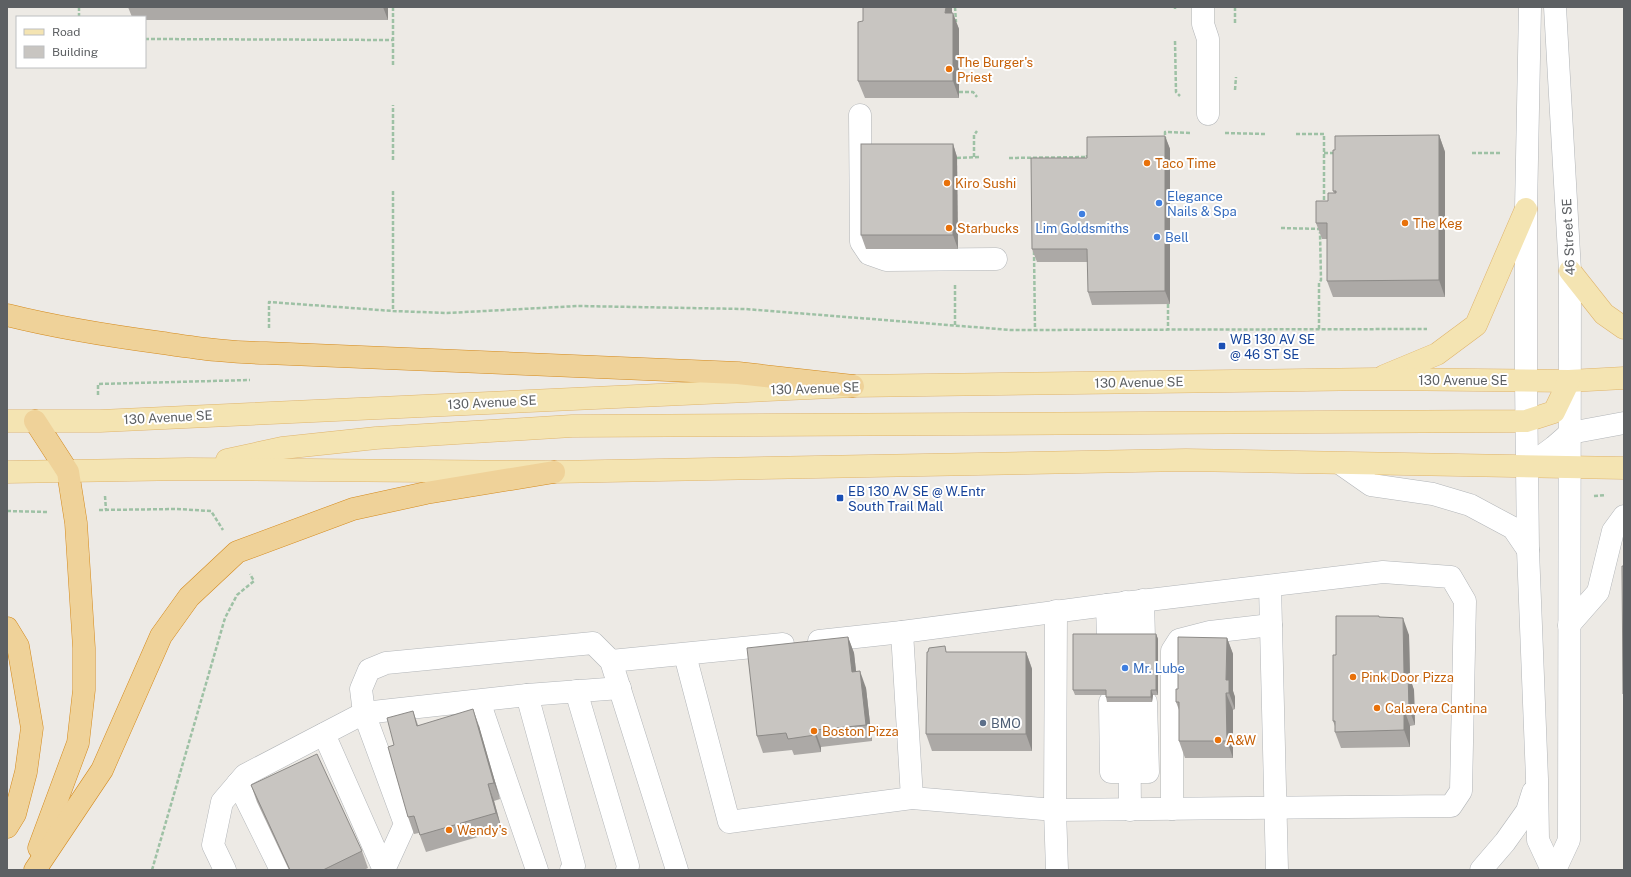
<svg xmlns="http://www.w3.org/2000/svg" width="1631" height="877" viewBox="0 0 1631 877" font-family="'Public Sans',sans-serif">
	<style>
		.lines { fill: none; stroke-linecap: round; stroke-linejoin: round }
		.minor-casing { stroke: #b2b5b8; stroke-width: 23 }
		.major-casing { stroke: #dfb46c; stroke-width: 23 }
		.highway-casing { stroke: #d48a1d; stroke-width: 23 }
		.path { stroke: #9ec1a5; stroke-width: 2.5; stroke-dasharray: 4 2; stroke-linecap: butt }
		.minor { stroke: #fff; stroke-width: 22 }
		.major { stroke: #f4e4b2; stroke-width: 22 }
		.highway { stroke: #efd299; stroke-width: 22 }
		.wall { fill: #aca9a6 }
		.shaded-wall { fill: #8c8a87 }
		.building { fill: #c8c5c1; stroke: #8c8a87 }
		.food-dot { fill: #e8710a; stroke: #fff; stroke-width: 1.5 }
		.shop-dot { fill: #3f7fe0; stroke: #fff; stroke-width: 1.5 }
		.transit-dot { fill: #1a4fb4; stroke: #fff; stroke-width: 1.5 }
		.service-dot { fill: #5c6f8a; stroke: #fff; stroke-width: 1.5 }
		.labels { text-anchor: middle; stroke-width: 4; stroke-linejoin: round; paint-order: stroke }
		.food-label { font-size: 13px; fill: #c56008; stroke: #fff; text-anchor: start }
		.shop-label { font-size: 13px; fill: #366cbe; stroke: #fff; text-anchor: start }
		.street-label { font-size: 13px; fill: #5d6063; stroke: #fff }
		.transit-label { font-size: 13px; fill: #164399; stroke: #fff; text-anchor: start }
		.service-label { font-size: 13px; fill: #4e5e75; stroke: #fff; text-anchor: start }
	</style>
	<rect width="100%" height="100%" fill="#edeae5"/>
	<g class="lines">
		<defs>
			<g id="minor">
				<polyline points="1203,7 1203,24 1208,39 1208,114"/>
				<polyline points="1530,7 1526,209 1526,380 1528,550 1537,779 1538,840 1552,870"/>
				<polyline points="860,115 861,242 869,254 886,260 996,259"/>
				<polyline points="1341,464 1371,485 1433,494 1470,505 1513,528 1528,550"/>
				<polyline points="1528,466 1554,447 1570,433 1624,423"/>
				<polyline points="1270,586 1277,870"/>
				<polyline points="1143,600 1144,639"/>
				<polyline points="1126,602 1127,639"/>
				<polyline points="1107,605 1108,639"/>
				<polyline points="1056,611 1055,810 1057,870"/>
				<polyline points="1569,625 1598,592 1613,531 1624,516"/>
				<polyline points="902,632 912,798"/>
				<polyline points="685,655 729,822 912,798 1055,810 1451,806 1461,791 1465,601 1451,577 1383,572 1107,605 902,632 819,641"/>
				<polyline points="611,661 783,644"/>
				<polyline points="576,691 628,866 627,870"/>
				<polyline points="479,701 537,870"/>
				<polyline points="1110,702 1111,772 1148,772 1146,702"/>
				<polyline points="1129,702 1130,810"/>
				<polyline points="324,734 384,870"/>
				<polyline points="238,783 281,870"/>
				<polyline points="1172,809 1172,651 1179,640 1210,632 1271,625"/>
				<polyline points="225,870 213,845 222,802 245,775 364,713 527,695"/>
				<polyline points="384,870 405,824 364,713 361,689 369,670 386,663 593,643 611,661 677,870"/>
				<polyline points="571,870 574,866 527,695 620,688"/>
				<polyline points="1481,870 1505,842 1527,811 1533,792"/>
				<polyline points="1555,870 1569,840 1570,271 1555,7"/>
			</g>
			<g id="major">
				<polyline points="1570,271 1604,314 1624,328"/>
				<polyline points="1384,376 1437,354 1476,325 1526,209"/>
				<polyline points="7,421 100,421 853,386 1375,379 1569,381 1624,378"/>
				<polyline points="227,460 282,448 376,438 572,426 1526,421 1554,412 1569,381"/>
				<polyline points="7,472 188,469 554,472 1186,460 1624,468"/>
			</g>
			<g id="highway">
				<path d="M7 315C59 328 110 336 163 343 198 348 231 353 266 353L738 373 853 386"/>
				<polyline points="35,421 68,472 76,523 84,648 84,690 78,743 39,848"/>
				<polyline points="7,628 18,646 32,728 26,772 15,814 7,827"/>
				<polyline points="35,870 102,770 161,636 189,597 237,552 353,509 426,493 554,472"/>
			</g>
		</defs>
		<use href="#minor" class="minor-casing"/>
		<use href="#major" class="major-casing"/>
		<use href="#highway" class="highway-casing"/>
		<g class="path">
			<polyline points="79,7 79,17"/>
			<polyline points="393,7 393,67"/>
			<polyline points="955,7 956,22"/>
			<polyline points="1175,7 1175,9"/>
			<polyline points="1235,7 1235,24"/>
			<polyline points="145,39 393,40"/>
			<polyline points="1175,41 1176,92 1180,96"/>
			<polyline points="1235,90 1236,77"/>
			<polyline points="959,92 973,92 977,97"/>
			<polyline points="1225,133 1265,134"/>
			<polyline points="1296,134 1324,134 1324,204"/>
			<polyline points="1165,141 1165,132 1190,133"/>
			<polyline points="1324,153 1335,153"/>
			<polyline points="1472,153 1501,153"/>
			<polyline points="974,157 974,135 977,131"/>
			<polyline points="957,158 980,157"/>
			<polyline points="1009,158 1087,157 1087,155"/>
			<polyline points="393,160 393,105"/>
			<polyline points="393,191 393,311"/>
			<polyline points="1281,228 1321,229"/>
			<polyline points="1034,251 1035,330"/>
			<polyline points="955,285 955,325"/>
			<polyline points="1168,304 1168,330"/>
			<polyline points="269,328 269,302 393,311 447,313 578,306 745,309 1011,330 1427,329"/>
			<polyline points="1319,329 1319,283 1321,280 1320,232"/>
			<polyline points="98,395 98,384 250,380"/>
			<polyline points="105,496 106,510"/>
			<polyline points="1594,496 1606,495"/>
			<polyline points="99,510 177,509 211,511 223,530"/>
			<polyline points="7,511 48,512"/>
			<polyline points="152,870 225,618 237,595 254,581 250,574"/>
		</g>
		<use href="#minor" class="minor"/>
		<use href="#major" class="major"/>
		<use href="#highway" class="highway"/>
	</g>
	<g class="wall">
		<polygon points="128,7 388,7 388,20 145,20 145,17 132,17"/>
		<polygon points="952,7 952,13 959,29 959,98 865,98 858,81"/>
		<polygon points="1439,135 1445,152 1445,297 1333,297 1327,281 1327,239 1322,239 1316,223 1328,201 1334,193 1333,191 1335,150"/>
		<polygon points="1165,136 1170,149 1170,304 1092,305 1088,292 1088,262 1037,262 1032,249 1087,158"/>
		<polygon points="953,144 957,157 958,249 866,249 861,235"/>
		<polygon points="1380,617 1409,635 1410,678 1414,690 1415,725 1410,726 1410,747 1341,748 1335,732 1335,726 1333,721"/>
		<polygon points="1156,634 1158,639 1158,695 1153,695 1152,702 1107,702 1106,697 1106,695 1075,695 1073,690"/>
		<polygon points="848,637 854,653 856,671 866,688 872,741 821,747 821,752 794,755 792,750 763,753 757,736"/>
		<polygon points="1227,638 1233,654 1233,691 1235,697 1235,709 1233,710 1233,758 1185,758 1179,741 1179,710 1176,702 1178,689"/>
		<polygon points="947,652 1026,652 1032,669 1032,751 932,751 926,734"/>
		<polygon points="413,711 418,725 479,726 500,799 494,801 502,830 426,852 419,833 414,834 408,817 394,745"/>
		<polygon points="251,785 362,851 368,868 364,870 289,870 257,802"/>
	</g>
	<g class="shaded-wall">
		<polygon points="383,7 388,7 388,20"/>
		<polygon points="946,7 952,7 952,29 945,13"/>
		<polygon points="953,13 959,29 959,98 953,81"/>
		<polygon points="1439,135 1445,152 1445,297 1439,280"/>
		<polygon points="1165,136 1170,149 1170,304 1165,291"/>
		<polygon points="953,144 957,157 958,249 953,235"/>
		<polygon points="1403,618 1409,635 1410,678 1414,690 1415,725 1409,709 1404,673"/>
		<polygon points="1156,634 1158,639 1158,695 1156,690"/>
		<polygon points="848,637 854,653 858,689 852,672"/>
		<polygon points="1227,638 1233,654 1233,691 1235,697 1235,709 1229,693 1226,680"/>
		<polygon points="1026,652 1032,669 1032,751 1026,734"/>
		<polygon points="860,671 866,688 872,741 866,725"/>
		<polygon points="1151,690 1153,695 1152,702 1151,697"/>
		<polygon points="1226,693 1233,710 1233,758 1227,741"/>
		<polygon points="473,709 479,726 500,799 494,783"/>
		<polygon points="1404,709 1410,726 1410,747 1404,730"/>
		<polygon points="815,730 821,747 821,752 815,735"/>
		<polygon points="488,784 494,801 502,830 496,813"/>
	</g>
	<g class="building">
		<polygon points="863,7 946,7 945,13 953,13 953,81 858,81 858,22 863,21"/>
		<polygon points="1439,135 1439,280 1327,281 1327,223 1316,223 1316,201 1328,201 1328,193 1336,193 1336,191 1333,191 1333,150 1335,150 1335,136"/>
		<polygon points="1165,136 1165,291 1088,292 1087,249 1032,249 1031,158 1087,158 1087,137"/>
		<rect x="861" y="144" width="92" height="91"/>
		<polygon points="1622,566 1624,566 1624,694 1623,694"/>
		<polygon points="1336,616 1379,616 1379,617 1403,618 1404,673 1408,673 1409,709 1404,709 1404,730 1335,732 1335,721 1333,721 1333,655 1336,655"/>
		<polygon points="1073,634 1156,634 1156,690 1151,690 1151,697 1106,697 1106,690 1073,690"/>
		<polygon points="848,637 852,672 860,671 866,725 815,730 815,735 788,739 786,733 757,736 747,648"/>
		<polygon points="1178,637 1227,638 1226,680 1229,680 1229,693 1226,693 1227,741 1179,741 1179,702 1176,702 1176,689 1178,689"/>
		<polygon points="945,646 946,652 1026,652 1026,734 926,734 927,652 928,652 929,648"/>
		<polygon points="473,709 494,783 488,784 496,813 420,835 414,816 408,817 388,747 394,745 387,718 413,711 417,726"/>
		<polygon points="317,754 362,851 323,870 290,870 251,785"/>
	</g>
	<g class="food-dot">
		<circle cx="949" cy="69" r="4"/>
		<circle cx="1147" cy="163" r="4"/>
		<circle cx="947" cy="183" r="4"/>
		<circle cx="1405" cy="223" r="4"/>
		<circle cx="949" cy="228" r="4"/>
		<circle cx="1353" cy="677" r="4"/>
		<circle cx="1377" cy="708" r="4"/>
		<circle cx="814" cy="731" r="4"/>
		<circle cx="1218" cy="740" r="4"/>
		<circle cx="449" cy="830" r="4"/>
	</g>
	<g class="shop-dot">
		<circle cx="1159" cy="203" r="4"/>
		<circle cx="1082" cy="214" r="4"/>
		<circle cx="1157" cy="237" r="4"/>
		<circle cx="1125" cy="668" r="4"/>
	</g>
	<g class="transit-dot">
		<rect x="1218" y="342" width="8" height="8" rx="2"/>
		<rect x="836" y="494" width="8" height="8" rx="2"/>
	</g>
	<circle class="service-dot" cx="983" cy="723" r="4"/>
	<g class="labels">
		<g class="food-label">
			<text x="957" y="67">The Burger's<tspan x="957" dy="15">Priest</tspan></text>
			<text x="1155" y="168">Taco Time</text>
			<text x="955" y="188">Kiro Sushi</text>
			<text x="1413" y="228">The Keg</text>
			<text x="957" y="233">Starbucks</text>
			<text x="1361" y="682">Pink Door Pizza</text>
			<text x="1385" y="713">Calavera Cantina</text>
			<text x="822" y="736">Boston Pizza</text>
			<text x="1226" y="745">A&amp;W</text>
			<text x="457" y="835">Wendy's</text>
		</g>
		<g class="shop-label">
			<text x="1167" y="201">Elegance<tspan x="1167" dy="15">Nails &amp; Spa</tspan></text>
			<text x="1082" y="233" text-anchor="middle">Lim Goldsmiths</text>
			<text x="1165" y="242">Bell</text>
			<text x="1133" y="673">Mr. Lube</text>
		</g>
		<g class="street-label">
			<text transform="translate(1568 237) rotate(-93)" y="5">46 Street SE</text>
			<text x="1463" y="385">130 Avenue SE</text>
			<text transform="translate(1139 382) rotate(-1)" y="5">130 Avenue SE</text>
			<text transform="translate(815 388) rotate(-2)" y="5">130 Avenue SE</text>
			<text transform="translate(492 402) rotate(-3)" y="5">130 Avenue SE</text>
			<text transform="translate(168 417) rotate(-3)" y="5">130 Avenue SE</text>
		</g>
		<g class="transit-label">
			<text x="1230" y="344">WB 130 AV SE<tspan x="1230" dy="15">@ 46 ST SE</tspan></text>
			<text x="848" y="496">EB 130 AV SE @ W.Entr<tspan x="848" dy="15">South Trail Mall</tspan></text>
		</g>
		<g class="service-label">
			<text x="991" y="728">BMO</text>
		</g>
	</g>
	<rect width="1631" height="877" fill="none" stroke="#5d6063" stroke-width="16"/>
	<rect x="16" y="16" width="130" height="52" fill="#ffffff" stroke="#bebfc1"/>
	<rect x="24" y="29" width="20" height="6" fill="#f4e4b2" stroke="#bebfc1"/>
	<text x="52" y="36" font-size="12" fill="#5d6063">Road</text>
	<rect x="24" y="46" width="20" height="12" fill="#c8c5c1" stroke="#bebfc1"/>
	<text x="52" y="56" font-size="12" fill="#5d6063">Building</text>
</svg>
